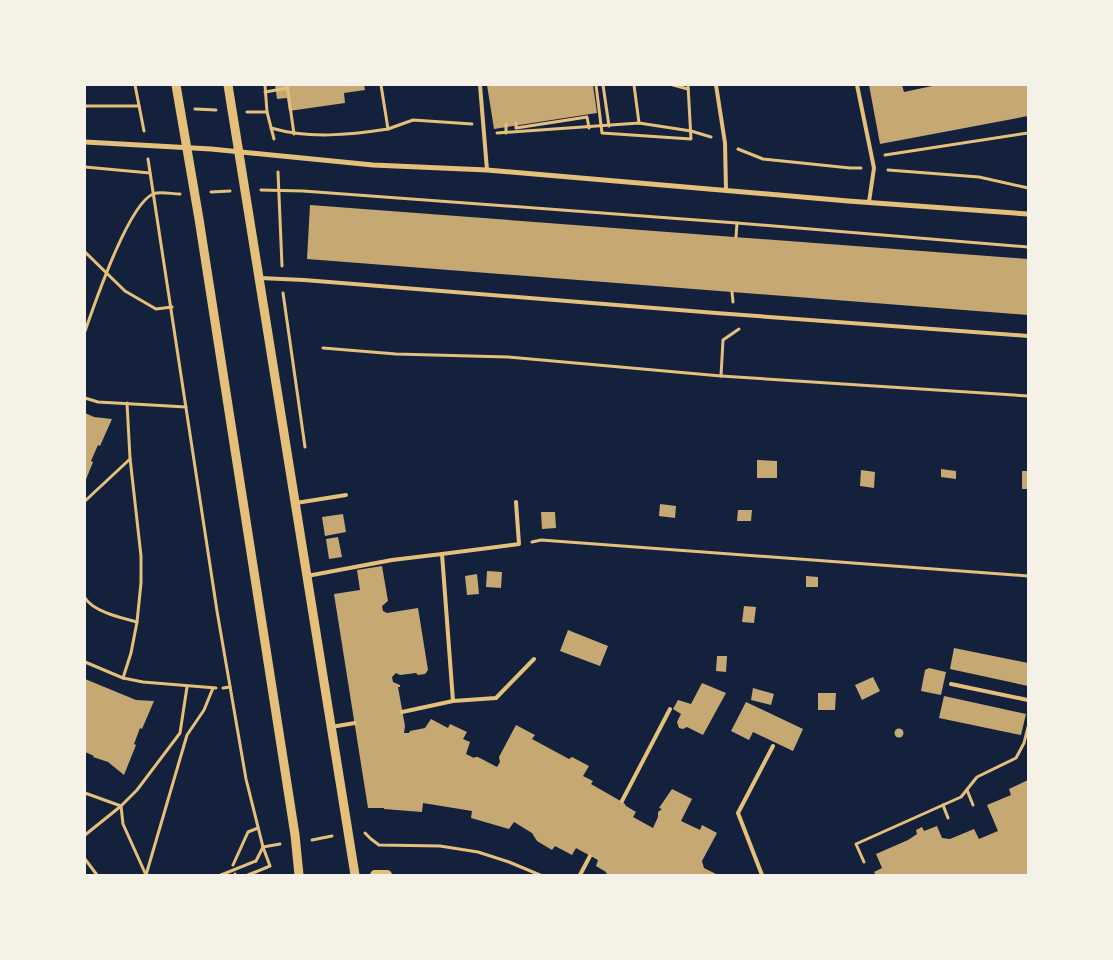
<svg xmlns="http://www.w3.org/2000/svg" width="1113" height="960" viewBox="0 0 1113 960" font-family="'Open Sans',sans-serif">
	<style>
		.building { fill: #c6a872 }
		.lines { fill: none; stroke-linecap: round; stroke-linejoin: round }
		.path { stroke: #e5c07b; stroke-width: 3 }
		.service { stroke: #e5c07b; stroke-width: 4 }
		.minor { stroke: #e5c07b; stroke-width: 5 }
		.tertiary { stroke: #e5c07b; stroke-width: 9 }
		.secondary { stroke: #e5c07b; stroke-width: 10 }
	</style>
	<rect width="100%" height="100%" fill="#14213d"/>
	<g class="building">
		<polygon points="275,85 364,85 365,90 344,93 345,103 289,111 287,98 277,99"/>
		<polygon points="487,85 593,85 597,113 494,129"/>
		<polygon points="869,85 902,85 904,92 937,85 1028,85 1028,116 880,144"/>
		<polygon points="310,205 1028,259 1028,315 307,259"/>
		<polygon points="85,413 94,417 112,419 100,446 98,445 91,461 93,462 85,482"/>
		<polygon points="757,460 777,461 777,478 757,478"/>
		<polygon points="941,469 956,471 956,479 941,477"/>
		<polygon points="861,470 875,472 874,488 860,486"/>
		<rect x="1022" y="471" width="6" height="18"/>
		<polygon points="660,504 676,506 675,518 659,516"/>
		<polygon points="738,510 752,510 751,521 737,521"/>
		<polygon points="541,512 555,512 556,528 542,529"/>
		<polygon points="343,514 346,532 325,536 322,517"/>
		<polygon points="338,537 342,557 329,559 326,539"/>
		<polygon points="382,566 388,601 382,606 383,611 387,613 418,608 428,670 425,674 418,675 416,673 400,675 396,673 392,677 393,682 400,685 400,687 398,687 405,726 404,733 409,733 410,731 425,728 431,719 448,728 450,724 467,732 463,739 470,742 466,754 474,758 475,757 478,757 497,767 500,762 499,757 516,725 535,735 532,739 569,759 572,757 589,766 583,776 593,781 591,784 624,803 626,806 636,812 633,817 653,828 658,817 658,812 662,809 659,808 672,789 692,799 681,821 700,830 702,825 717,833 702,861 704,868 718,875 607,875 606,872 596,866 598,860 576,848 572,855 555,846 552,850 537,841 532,833 514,822 509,829 471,818 472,811 423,803 422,812 384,809 384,808 368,808 334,594 360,590 357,570"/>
		<polygon points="487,571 502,572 501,588 486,587"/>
		<polygon points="477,574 479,594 467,595 465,576"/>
		<polygon points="806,576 818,577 818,587 806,587"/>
		<polygon points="744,606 756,607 754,623 742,622"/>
		<polygon points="568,630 608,646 600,666 560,651"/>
		<polygon points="954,648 1028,663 1028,686 950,669"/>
		<polygon points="717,656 727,656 726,672 716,671"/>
		<polygon points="929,668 946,672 941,695 921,691 925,670"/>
		<polygon points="873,677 880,691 862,700 855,685"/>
		<polygon points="85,679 136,700 154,701 142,729 140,728 134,744 136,745 124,775 108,762 93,757 94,756 85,752"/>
		<polygon points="702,683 726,693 703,735 687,727 683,729 679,728 677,722 681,714 673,709 678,700 691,704"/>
		<polygon points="753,688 774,694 771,705 751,700"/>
		<polygon points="818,693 836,693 835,710 818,710"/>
		<polygon points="944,696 1026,714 1021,735 939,718"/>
		<polygon points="746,702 803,729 793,751 753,732 749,740 731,731"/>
		<circle cx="899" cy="733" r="4.5"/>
		<polygon points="1028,780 1028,875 876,875 874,872 882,868 876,854 908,840 917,834 916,830 922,827 924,831 937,826 942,838 950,839 974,829 979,839 998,831 987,805 1011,795 1009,789"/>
	</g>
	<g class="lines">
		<g class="path">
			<polyline points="135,85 144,131"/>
			<polyline points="265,85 267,112 274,139"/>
			<polyline points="287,85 294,134"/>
			<polyline points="381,85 388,129 413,120 472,124"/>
			<polyline points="596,85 602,133 691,139 688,85"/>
			<polyline points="603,85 609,126"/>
			<polyline points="634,85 639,123"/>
			<polyline points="673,85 688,89"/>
			<polyline points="265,92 288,88"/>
			<polyline points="85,106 139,106"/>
			<polyline points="195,109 216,110"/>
			<polyline points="247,112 267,112"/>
			<polyline points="516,123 516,128 587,117 589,128"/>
			<polyline points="506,124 506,133"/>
			<path d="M271 128C309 139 349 135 388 129"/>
			<polyline points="497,133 639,123 691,131 711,137"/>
			<polyline points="738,149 763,159 850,168 861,168"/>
			<polyline points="885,155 1028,133"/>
			<polyline points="148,159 217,611 246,779 263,847 270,866 248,875"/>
			<polyline points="85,167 150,173"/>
			<polyline points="888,170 979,177 1028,188"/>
			<polyline points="278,172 282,266"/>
			<polyline points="261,190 303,191 737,223 1028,247"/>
			<polyline points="211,192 230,191"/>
			<polyline points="736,237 737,223"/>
			<polyline points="85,252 125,291 156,309 172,307"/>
			<polyline points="732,292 733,302"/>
			<polyline points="283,293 305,447"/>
			<path d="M85 331C95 303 128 205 153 194 160 191 172 194 180 194"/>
			<polyline points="323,348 396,354 508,357 721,376 723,340 739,329"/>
			<polyline points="721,376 1028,396"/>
			<polyline points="85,398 98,402 186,407"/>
			<polyline points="85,501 130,459"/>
			<polyline points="532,542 541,540 1028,576"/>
			<path d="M85 598C94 612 122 618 137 622"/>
			<polyline points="85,662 123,678 143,682 216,688"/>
			<polyline points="123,678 131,653 137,622 141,583 141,556 130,458 127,403"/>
			<polyline points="223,688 230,687"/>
			<polyline points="967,790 973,805"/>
			<polyline points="85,793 121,806 123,824 146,875"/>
			<polyline points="943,805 948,818"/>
			<polyline points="365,833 371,839 379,845 440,846 478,852 509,862 540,875"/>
			<polyline points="85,835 121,806 137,790 180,733 187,687"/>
			<polyline points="312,840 332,836"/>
			<polyline points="263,847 280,844"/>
			<polyline points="85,859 97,875"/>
			<polyline points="864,862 856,844 961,797 977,777 1016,758 1024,743 1028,727"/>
			<polyline points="233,865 248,832 258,828"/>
			<polyline points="235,874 235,875"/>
			<polyline points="146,875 187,735 204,710 213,688"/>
			<polyline points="221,875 256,861 263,847"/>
		</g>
		<g class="service">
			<polyline points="480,85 487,170"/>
			<polyline points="716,85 725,143 726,190"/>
			<polyline points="857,85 874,168 869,202"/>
			<polyline points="260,278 304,280 716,313 1028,336"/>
			<polyline points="296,503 346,495"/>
			<polyline points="307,576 392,560 442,554"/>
			<polyline points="951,684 1028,700"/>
			<polyline points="453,701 496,698 534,659"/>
			<polyline points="402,712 453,701 442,554 519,544 516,502"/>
			<polyline points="331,727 355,723"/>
			<polyline points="622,801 670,709"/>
			<polyline points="580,875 590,856"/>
			<polyline points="762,875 738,813 773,746"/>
		</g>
		<polyline class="minor" points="85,142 211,149 373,165 487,170 848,201 1028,214"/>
		<g class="tertiary">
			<polyline points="176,85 199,219 295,835 299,875"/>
			<polyline points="228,85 355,875"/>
		</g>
		<polyline class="secondary" points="375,875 387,875"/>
	</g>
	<rect width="1113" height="960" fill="none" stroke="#f6f1e7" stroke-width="172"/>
</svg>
